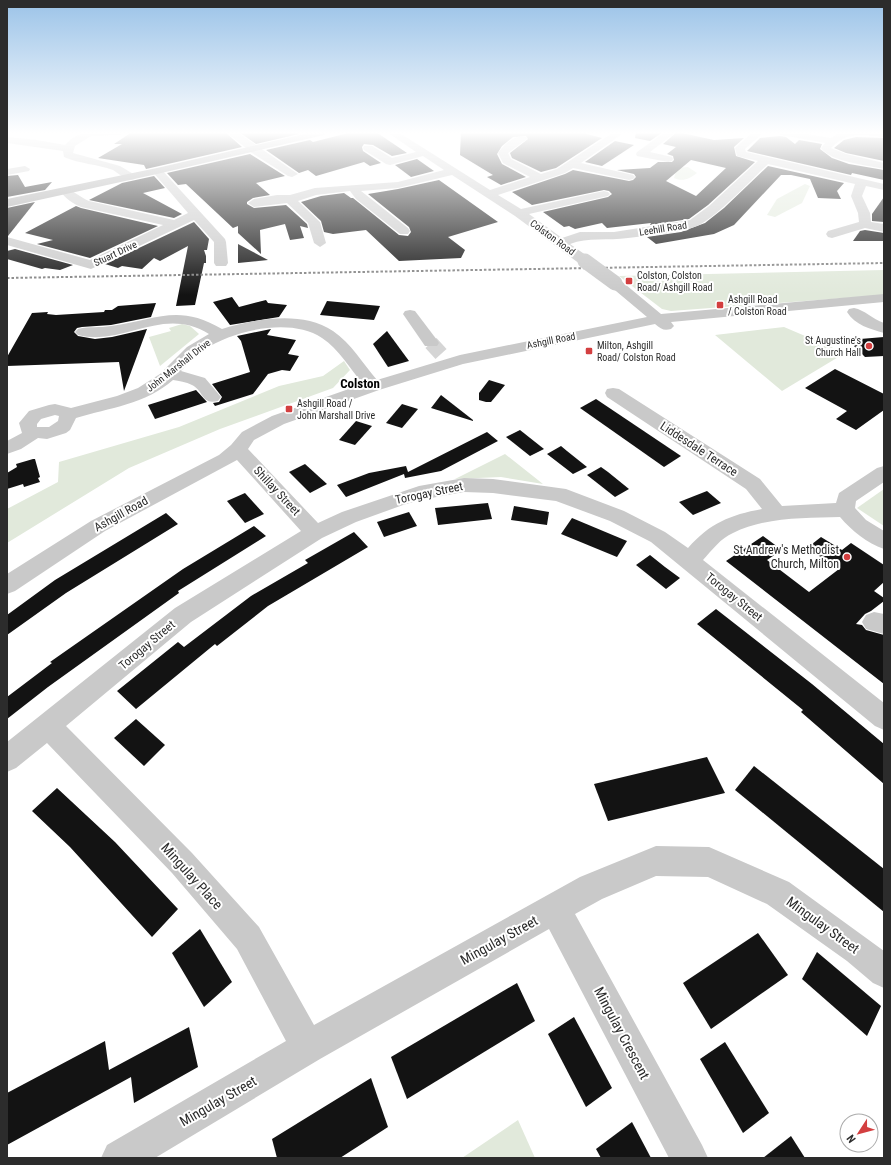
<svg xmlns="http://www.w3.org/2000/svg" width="891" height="1165" viewBox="0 0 891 1165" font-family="'Roboto Condensed',sans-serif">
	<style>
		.green { fill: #e1e9db }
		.building { fill: #131313; fill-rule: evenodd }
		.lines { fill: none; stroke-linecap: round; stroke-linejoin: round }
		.minor-tunnel { stroke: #d5d5d5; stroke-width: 15; stroke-dasharray: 15 8; stroke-linecap: butt }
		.minor { fill: #c9c9c9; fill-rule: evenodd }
		.major { fill: #a4a4a4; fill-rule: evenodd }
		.rail { stroke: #818181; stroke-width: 2; stroke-dasharray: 2.5 2; stroke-linecap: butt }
		.minor-bridge { stroke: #c9c9c9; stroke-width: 15 }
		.poi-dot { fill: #d33f40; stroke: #fff; stroke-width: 1.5 }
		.labels { text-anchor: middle; stroke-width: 4; stroke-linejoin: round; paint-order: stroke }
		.far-street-label { font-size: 10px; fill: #2c2c2c; stroke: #fff }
		.far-poi-label { font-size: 10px; fill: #2c2c2c; stroke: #fff; text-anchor: start }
		.street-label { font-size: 12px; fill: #2c2c2c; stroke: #fff }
		.poi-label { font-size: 12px; fill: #2c2c2c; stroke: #fff; text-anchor: end }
		.far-district-label { font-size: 13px; font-weight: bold; fill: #000; stroke: #fff }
		.near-street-label { font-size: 14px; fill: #2c2c2c; stroke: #fff }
	</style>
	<rect width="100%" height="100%" fill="#fff"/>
	<g class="green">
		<path d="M688 167 697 173C689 179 683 182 674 178L677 168Z"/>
		<polygon points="805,184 810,186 802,203 775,217 767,215 777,199"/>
		<polygon points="884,270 884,295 671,311 662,309 619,276"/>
		<polygon points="182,324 190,326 199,334 160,366 149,337 171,331 169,328"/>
		<polygon points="784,327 845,353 782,391 715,335"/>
		<polygon points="344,361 350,370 333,388 220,429 129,468 7,543 7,509 58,482 59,462 179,427 279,386 323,376"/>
		<polygon points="505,454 543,484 501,477 455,479"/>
		<polygon points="884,489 884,526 857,508"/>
		<polygon points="518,1120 535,1158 462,1158"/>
	</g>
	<g class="building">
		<polygon points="132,132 225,132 242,147 146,169 144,165 98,158 122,144 114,144"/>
		<polygon points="239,132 296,132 299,134 256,144"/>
		<polygon points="352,132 376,132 407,153 392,156 373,145 364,144 362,147 363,151 381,163 370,166 364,162 316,176 308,170 299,173 266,150 310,140 313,142"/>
		<polygon points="461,132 579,132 602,138 556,168 541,172 512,158 510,153 528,139 526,136 513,137 502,146 497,154 502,164 526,177 501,185 487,177 493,175 460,155"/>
		<polygon points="636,132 663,132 650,141 635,138"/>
		<path d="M677 132 714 140 744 138 734 147 736 156 755 162 708 205 689 219 650 225 651 223 607 228 602 223 575 229 569 226 564 227 543 212 608 197 612 194 609 191 604 190 532 205 512 192 565 174 573 170 629 181 633 180 636 177 634 174 617 170 650 168 658 162H672L674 160 673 156 667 154 676 147 663 144ZM691 160 726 168 696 196 666 181Z"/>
		<polygon points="780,136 786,137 795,144 799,140 822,144 820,149 832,158 849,164 884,170 884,180 852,173 851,175 747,151 760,138"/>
		<polygon points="856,137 884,138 884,161 846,153 834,148 844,140"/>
		<polygon points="615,141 634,145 602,166 585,162"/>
		<polygon points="250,154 285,176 256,183 270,195 253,198 247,202 247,204 254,208 286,205 307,224 308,228 300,226 304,238 290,240 285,224 260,230 261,254 238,233 238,226 233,228 186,184 178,185 167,173"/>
		<polygon points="417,159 434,171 411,177 395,165"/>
		<polygon points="768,166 844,183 837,191 841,199 818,198 810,179 791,175 781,175 734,225 714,234 656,244 647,237 681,232 705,223 724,208"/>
		<polygon points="18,175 25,187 52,182 45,190 7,197 7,176"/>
		<polygon points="154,176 165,188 143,193 182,214 174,218 89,200 122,183"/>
		<polygon points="439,180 498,222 448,237 465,250 461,258 399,261 366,230 333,234 324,232 321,221 301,202 321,196 344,193 351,198 353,198 399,235 408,236 411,232 409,227 368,194 398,189"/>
		<polygon points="884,197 884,222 872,221 872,214"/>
		<polygon points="35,202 8,236 7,236 7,208"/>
		<polygon points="76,206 81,208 158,226 90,258 37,244 53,240 25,233"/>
		<polygon points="194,222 209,239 207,250 204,250 206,256 206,263 204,263 195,305 176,306 188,246 160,261 154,258 142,269 122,266 118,268 105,264"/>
		<polygon points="865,230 884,233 884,241 853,241 860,231"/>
		<polygon points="238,244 268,260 238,263"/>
		<polygon points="15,249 73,265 60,270 45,268 42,269 7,259 7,251"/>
		<polygon points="232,297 239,307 266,300 268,303 287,305 279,317 230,325 213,302"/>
		<polygon points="327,301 380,306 374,320 320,315"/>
		<polygon points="156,303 151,317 111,325 82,327 77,328 74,332 78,336 95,339 112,337 147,329 124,391 119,362 7,366 7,357 32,313 48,312 47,314 56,315 104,312 105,310 112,310 118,306"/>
		<polygon points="271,329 267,335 296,340 288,354 299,356 290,371 282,370 268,374 253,394 215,406 213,403 219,402 222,397 212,384 250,372 241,341 237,336"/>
		<polygon points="387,331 409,361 388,367 373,344"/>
		<polygon points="884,337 884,356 865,357 848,340"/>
		<polygon points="835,369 884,394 884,410 856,430 836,419 847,411 805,388"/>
		<polygon points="489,380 505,385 491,402 486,402 479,400 479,393"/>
		<polygon points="196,390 207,402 155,419 148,405"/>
		<polygon points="441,395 473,420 473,421 431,408"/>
		<polygon points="596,399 681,456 664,467 580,408"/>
		<polygon points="402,404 418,409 402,428 386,423"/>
		<polygon points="356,421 372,426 355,445 339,440"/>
		<polygon points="520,430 544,449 530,456 506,437"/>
		<polygon points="487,432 498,441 441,471 405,478 404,474 346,497 337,485 369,473 406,466 408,472"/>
		<polygon points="561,446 567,451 587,467 573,474 547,454"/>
		<polygon points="33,459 35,459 40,477 38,478 40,482 24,487 23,484 7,489 7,473 17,467 16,464"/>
		<polygon points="305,464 327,484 310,493 289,472"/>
		<polygon points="601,467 608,472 629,489 615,497 587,475"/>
		<polygon points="707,491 721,503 693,515 679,502"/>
		<polygon points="245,493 264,514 245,523 227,501"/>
		<polygon points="488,503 492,519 438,525 435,508"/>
		<polygon points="514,506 549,512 547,525 511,520"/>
		<polygon points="409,512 417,526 384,537 377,522"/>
		<polygon points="166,513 178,524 66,593 7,635 7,615 55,580"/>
		<polygon points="572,518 627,541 617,557 561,534"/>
		<polygon points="254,526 266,536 178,591 179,593 48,687 7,719 7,697 52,663 50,662 183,569"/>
		<polygon points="354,532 368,547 268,606 217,646 215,644 136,709 117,691 178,642 184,647 251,596 308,563 305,560"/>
		<polygon points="763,536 782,550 767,560 809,592 839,569 807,548 821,537 842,550 851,543 884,565 884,582 874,591 884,598 884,601 871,611 865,614 856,624 862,625 866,630 884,635 884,684 726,561"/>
		<polygon points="650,555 665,567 680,578 666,589 636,565"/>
		<polygon points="716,609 812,684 884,744 884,784 801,712 803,710 697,624"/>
		<polygon points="136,719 165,745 144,766 114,738"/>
		<polygon points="707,757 725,793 608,821 594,784"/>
		<polygon points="754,766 884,869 884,912 735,790"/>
		<polygon points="57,788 115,842 178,909 152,937 70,847 32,811"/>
		<polygon points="200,929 232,982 204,1007 172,953"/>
		<polygon points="758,933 788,975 711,1029 683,983"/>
		<polygon points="817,952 881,1006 867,1036 802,979"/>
		<polygon points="517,983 535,1021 407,1099 391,1057"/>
		<polygon points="574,1017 612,1088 586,1107 548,1034"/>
		<polygon points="189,1027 198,1067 134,1103 131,1077 7,1145 7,1093 105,1041 109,1070"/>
		<polygon points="725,1042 769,1113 743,1133 700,1059"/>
		<polygon points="371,1078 388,1127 340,1158 277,1158 272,1139"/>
		<polygon points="632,1122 651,1158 601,1158 596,1149"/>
		<polygon points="791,1136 805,1158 763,1158"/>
	</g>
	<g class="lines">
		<polyline class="minor-tunnel" points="431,343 441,354"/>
		<g class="minor">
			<path d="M84 132H125L120 135 91 136 75 146 73 153 120 166 135 175 137 177 135 179C126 182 120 174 113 170 97 164 80 164 64 157L63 151 7 143V137L37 140 65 145 71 139Z"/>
			<polygon points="226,132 237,132 298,174 292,177 288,176 252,153"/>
			<path d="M387 132H398L490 190 530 177 503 163 498 153C503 145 515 134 526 137L527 139 508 153 511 159 541 174 557 169 614 132H625L581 163 633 175 635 177 633 179 629 180 573 168 565 173 498 195 521 209 604 191 608 192 610 194 608 196 529 214 562 238 580 232H614L690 220 709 206 758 161 737 156 735 148 753 132H764L745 149 746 152 884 184V190L866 186 862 196 870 213 871 222 884 224V232L865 228 832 238 828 237 826 234 828 231 859 222 858 213 851 196 855 184 768 164C753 178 715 219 697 226 676 234 650 235 628 238 608 241 588 237 570 244L590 258 592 261 590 264H580L515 216 452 175 398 188 361 191 408 228 410 231 408 234H400L356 199 350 191 316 195 298 201 320 222 326 243 320 247 314 243 308 223 287 203 254 207 248 203 254 199 277 195H290L315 188 398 182 444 170 423 156 390 165 386 164 364 150 363 148 364 146H372L392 158 416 152Z"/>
			<polygon points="665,132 676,132 650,152 672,157 673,159 672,161 668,162 637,156 636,154 637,152"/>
			<path d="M776 132H796L831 138 841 132H884V137C862 135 848 131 831 148L846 154 884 163V169C867 165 831 162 821 148L825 143 781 135Z"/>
			<polygon points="25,166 30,169 29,171 7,175 7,169"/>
			<path d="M157 168 161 169 225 239 226 242 228 263 226 266H216L214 263V242L194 220 91 269 7 245V237L90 260 163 225 81 207C72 203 66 199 60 191L62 189C70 187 79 197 89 201L174 220 188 213 152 171Z"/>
			<path d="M615 279 620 280 661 314 884 294V302L671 322 674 326 671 329C664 331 661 329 655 324L463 364 379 390 284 424 254 440 248 449 318 523 342 512 419 486 464 478 493 479 566 489 624 511 665 532 688 548C710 523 730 515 762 509L746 489 607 397 605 393 607 389 613 388 619 389 760 479 782 506 836 503 839 493 877 468 884 466V482L856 501 855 508 866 520 884 531V549C867 543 852 531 840 517 805 518 765 517 733 533 721 538 712 550 703 560L884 703V730L875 726 651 542 610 521 556 501 493 493 464 492 420 500 403 505 356 522 322 538 191 622 66 726 192 853 259 927 314 1025 580 877 656 846 709 847 789 882 884 951V988L873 983 847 961 767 904 708 877 656 876 602 899 575 914 702 1145 708 1158H669L549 929 320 1059 155 1158H101L107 1145 286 1041 237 949 172 873 47 743 16 768 7 772V742L175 608 301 531 237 460 105 531 15 591 7 594V574L91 521 219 455 231 445 242 432 272 416 363 384C350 369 339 349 322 338 291 317 235 330 205 349 196 355 188 363 181 371L205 378 221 397 218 401C201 405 204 391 192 385 186 382 179 381 173 380 146 404 109 408 76 418L70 430 66 433 47 439 38 438 21 449 7 454V441L22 433 19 423 29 411 49 405 55 404 71 408 117 396 138 388 160 374 187 347 209 334C162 305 124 347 78 335L75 332 78 329C89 326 100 328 111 326 156 320 178 303 222 329 256 319 301 310 333 331 351 343 363 364 377 380L460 355 647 317 610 286 608 283 610 280ZM55 415 59 416 58 421 49 427H37V424L41 419Z"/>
			<path d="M854 308C865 310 872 319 884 323V333C870 329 855 325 847 312L849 309Z"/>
			<polygon points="410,310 415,311 437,340 439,343 437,346 425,346 403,314 405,311"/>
			<polygon points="874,612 884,614 884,634 866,629 862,622 866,615"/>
		</g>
		<polygon class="major" points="313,132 329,132 324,135 157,174 7,207 7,199 157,168"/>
		<polyline class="rail" points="7,278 884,263"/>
		<polyline class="minor-bridge" points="585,261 615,283"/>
	</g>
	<linearGradient id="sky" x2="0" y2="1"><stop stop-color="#9bc3e8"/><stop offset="0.45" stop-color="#fff"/><stop offset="1" stop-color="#fff" stop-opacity="0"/></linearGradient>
	<rect width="891" height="295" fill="url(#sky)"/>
	<g class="poi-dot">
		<rect x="625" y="277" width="8" height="8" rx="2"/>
		<rect x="716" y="301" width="8" height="8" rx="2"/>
		<circle cx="869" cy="346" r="4"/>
		<rect x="585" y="347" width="8" height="8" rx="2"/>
		<rect x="285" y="405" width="8" height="8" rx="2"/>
		<circle cx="847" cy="557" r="4"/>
	</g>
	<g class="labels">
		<g class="far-street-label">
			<text transform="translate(663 228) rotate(-9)" y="4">Leehill Road</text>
			<text transform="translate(553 237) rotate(36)" y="4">Colston Road</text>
			<text transform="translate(115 253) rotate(-25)" y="4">Stuart Drive</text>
			<text transform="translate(551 340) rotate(-11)" y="4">Ashgill Road</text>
			<text transform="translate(178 365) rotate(-38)" y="4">John Marshall Drive</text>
		</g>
		<g class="far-poi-label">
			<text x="637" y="279">Colston, Colston<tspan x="637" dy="12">Road/ Ashgill Road</tspan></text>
			<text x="728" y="303">Ashgill Road<tspan x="728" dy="12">/ Colston Road</tspan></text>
			<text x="861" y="344" text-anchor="end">St Augustine's<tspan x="861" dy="12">Church Hall</tspan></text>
			<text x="597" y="349">Milton, Ashgill<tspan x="597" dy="12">Road/ Colston Road</tspan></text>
			<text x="297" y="407">Ashgill Road /<tspan x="297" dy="12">John Marshall Drive</tspan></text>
		</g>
		<g class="street-label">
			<text transform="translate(699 449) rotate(33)" y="4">Liddesdale Terrace</text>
			<text transform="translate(277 491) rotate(47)" y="4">Shillay Street</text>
			<text transform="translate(429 493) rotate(-12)" y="4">Torogay Street</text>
			<text transform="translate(121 514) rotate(-29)" y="4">Ashgill Road</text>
			<text transform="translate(734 597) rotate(39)" y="4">Torogay Street</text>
			<text transform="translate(147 645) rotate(-40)" y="4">Torogay Street</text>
		</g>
		<g class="poi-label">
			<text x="839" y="554">St Andrew's Methodist<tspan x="839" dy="14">Church, Milton</tspan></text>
		</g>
		<g class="far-district-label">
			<text x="360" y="388">Colston</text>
		</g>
		<g class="near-street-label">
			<text transform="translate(192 876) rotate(48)" y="5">Mingulay Place</text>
			<text transform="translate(823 925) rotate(36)" y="5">Mingulay Street</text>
			<text transform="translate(499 940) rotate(-29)" y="5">Mingulay Street</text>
			<text transform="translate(622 1033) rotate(62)" y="5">Mingulay Crescent</text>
			<text transform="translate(218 1101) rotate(-30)" y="5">Mingulay Street</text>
		</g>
	</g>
	<rect width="891" height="1165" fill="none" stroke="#2c2c2c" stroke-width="16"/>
	<g transform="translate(859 1133) rotate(234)"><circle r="19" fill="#ffffff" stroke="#ababab"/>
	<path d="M0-3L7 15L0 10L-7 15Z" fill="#d33f40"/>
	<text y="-6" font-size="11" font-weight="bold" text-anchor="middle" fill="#2c2c2c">N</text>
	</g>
</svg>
